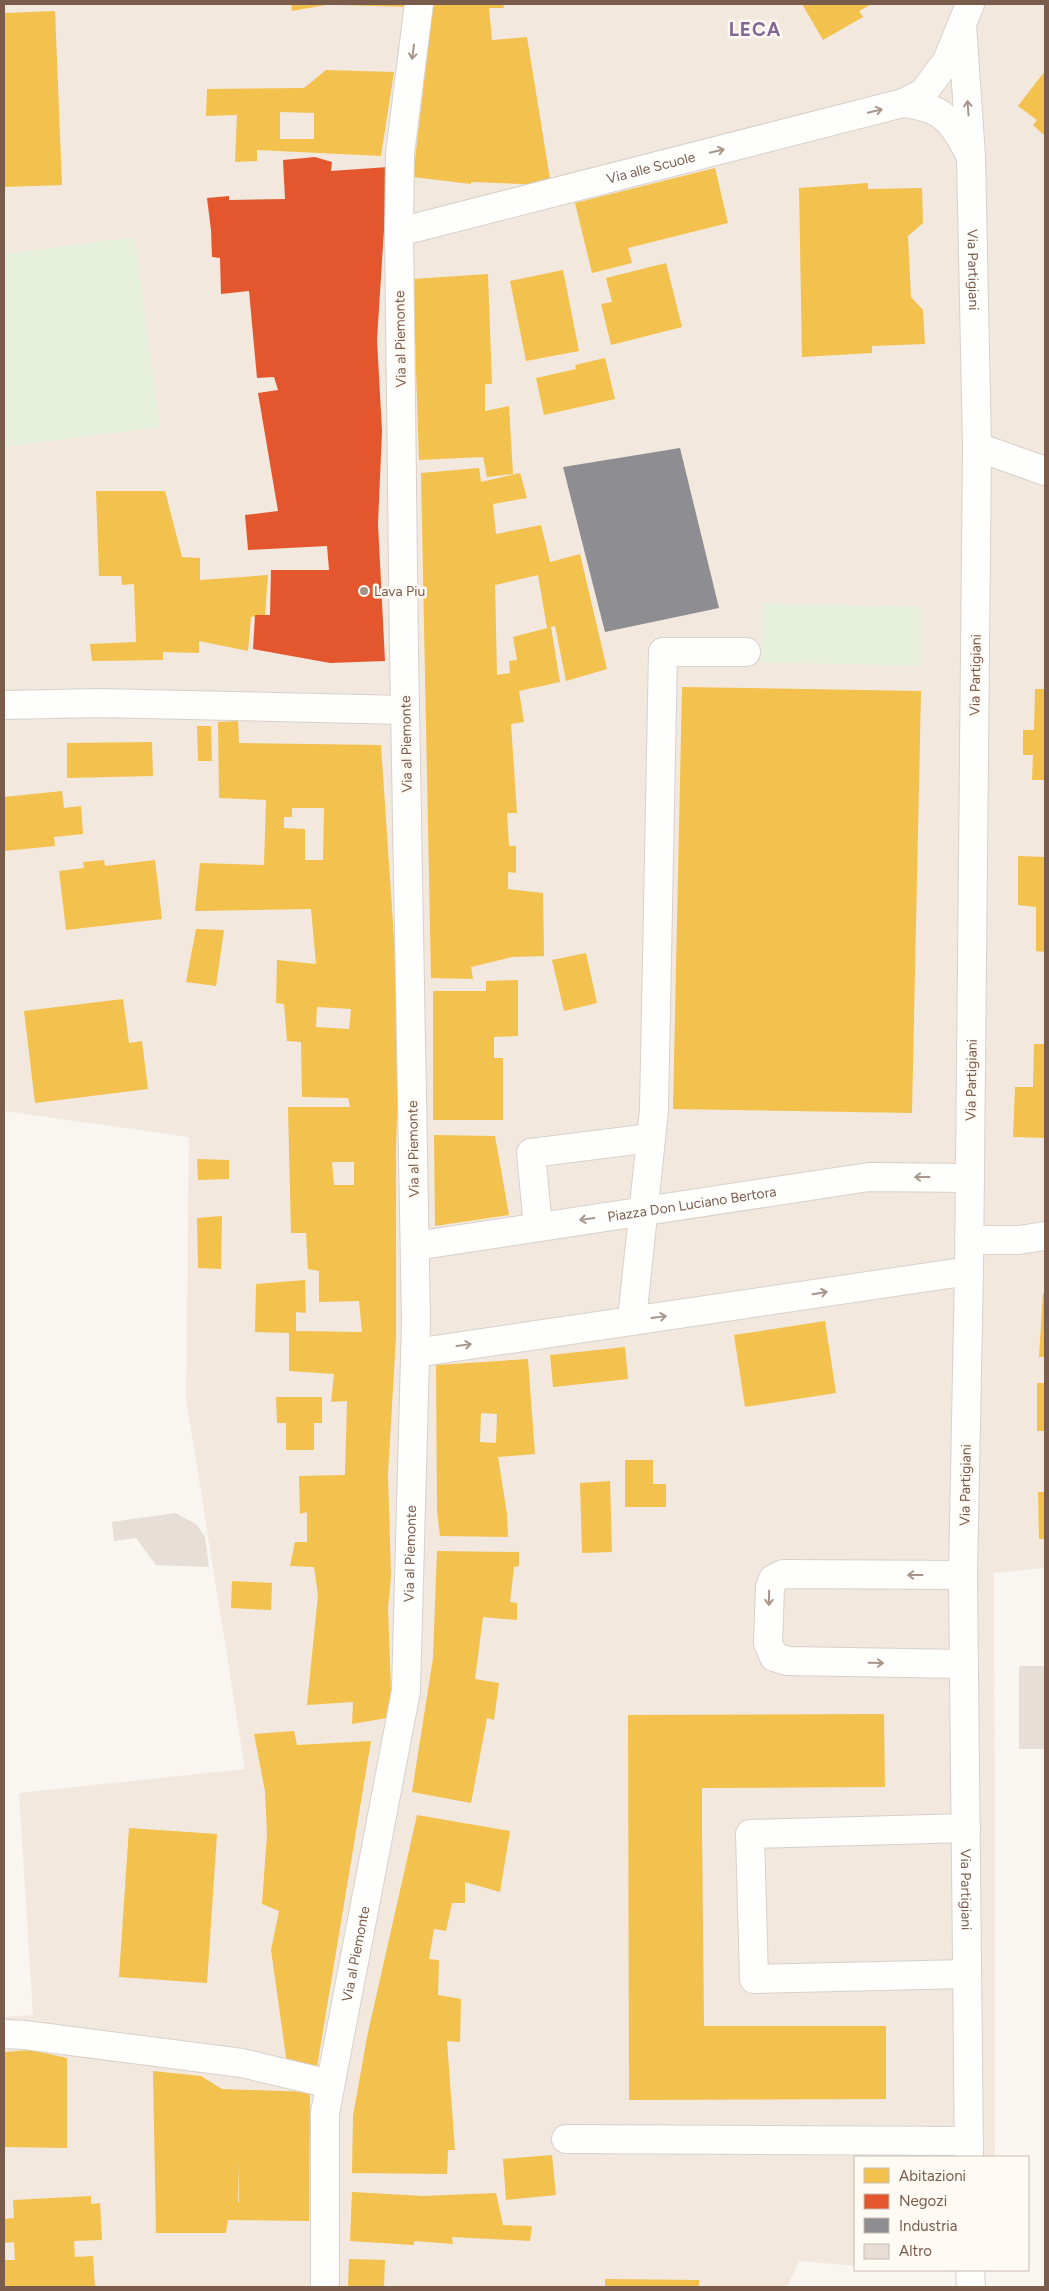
<svg xmlns="http://www.w3.org/2000/svg" width="1049" height="2291" viewBox="0 0 1049 2291" font-family="Figtree,sans-serif">
	<style>
		.residential { fill: #f2e8de }
		.pitch { fill: #e7f0db }
		.homes { fill: #f2c14e; fill-rule: evenodd }
		.shops { fill: #e4572e }
		.industry { fill: #8d8d92 }
		.building { fill: #e6ded7 }
		.lines { fill: none; stroke-linecap: round; stroke-linejoin: round }
		.minor-casing { stroke: #d7d1cb; stroke-width: 30 }
		.minor { stroke: #fefefd; stroke-width: 28 }
		.oneway { stroke: #a8958b }
		.poi-dot { fill: #a69286; stroke: #fffaf3; stroke-width: 2 }
		.labels { text-anchor: middle; stroke-width: 5; stroke-linejoin: round; paint-order: stroke }
		.street-label { font-size: 14px; fill: #7a5c4d; stroke: #fffaf3 }
		.poi-label { font-size: 14px; fill: #7a5c4d; stroke: #fffaf3; text-anchor: start }
		.district-label { font-size: 19px; font-weight: bold; letter-spacing: 1px; fill: #846695; stroke: #fffaf3 }
	</style>
	<rect width="100%" height="100%" fill="#f9f5f0"/>
	<polygon class="residential" points="4,4 1045,4 1045,1568 994,1573 995,2157 855,2157 855,2266 799,2261 787,2287 4,2287 4,2017 33,2015 19,1793 245,1769 186,1398 189,1137 4,1111"/>
	<g class="pitch">
		<polygon points="135,237 160,427 4,447 4,254"/>
		<polygon points="762,603 922,607 921,666 760,662"/>
	</g>
	<g class="homes">
		<polygon points="291,4 326,4 326,5 292,11"/>
		<polygon points="341,4 407,4 407,7 341,5"/>
		<polygon points="433,4 503,4 504,8 489,8 492,40 527,37 551,185 471,182 471,184 413,177"/>
		<polygon points="802,4 872,4 859,11 863,17 823,40"/>
		<polygon points="55,11 62,185 4,187 4,13"/>
		<path d="M326 70 394 72 381 156 257 150V161L235 162 237 115 206 116 207 89 304 88ZM280 112 314 113V139H280Z"/>
		<polygon points="1045,71 1045,136 1033,125 1037,120 1018,106"/>
		<polygon points="715,168 728,223 628,248 632,263 592,273 575,203"/>
		<polygon points="868,183 868,189 922,188 923,223 908,236 911,297 923,310 925,344 872,346 872,353 802,357 799,188"/>
		<polygon points="666,263 682,327 611,345 601,304 612,302 606,278"/>
		<polygon points="563,270 579,351 526,361 510,281"/>
		<polygon points="488,274 492,384 485,384 485,411 509,406 513,474 487,477 483,457 419,460 413,279"/>
		<polygon points="605,358 615,399 544,415 536,378 576,369 575,365"/>
		<path d="M479 468 481 482 520 473 527 498 493 504 496 534 541 525 550 562 580 554 607 669 566 681 555 626 551 627 560 682 519 691 524 722 511 724 517 813H507L509 846H516V873L508 872V889L543 893 544 956 512 957 471 967 473 979 431 978 421 473ZM538 575 547 628 513 637 517 660 509 661 510 673 497 675 495 585Z"/>
		<polygon points="96,491 165,491 182,557 200,558 200,580 268,575 265,615 251,617 248,651 199,641 199,653 163,652 163,660 92,661 90,644 136,642 134,584 122,585 121,576 99,576"/>
		<polygon points="682,687 921,691 912,1113 673,1109"/>
		<polygon points="1035,689 1045,689 1045,780 1032,780 1033,755 1023,755 1023,730 1034,730"/>
		<path d="M238 721 239 743 381 745 400 1028 396 1146V1337L388 1474 391 1576 388 1608 392 1717 352 1724 353 1702 307 1705 318 1595 314 1567 290 1566 295 1542H307V1512L300 1514 299 1476 345 1475 347 1401 331 1402 334 1374 289 1371V1333L255 1332 256 1284 305 1280 306 1313 296 1312V1331L362 1332 359 1301 319 1302V1271L308 1269 306 1233H291L288 1107H350L348 1098 302 1097 301 1042 287 1041 284 1004 276 1003 277 960 316 964 311 909 195 911 200 863 264 865 266 800 219 798 218 722ZM292 808H324L323 860H305V829L284 828V817H292ZM317 1007 351 1009 349 1029 316 1027ZM332 1162H354V1185H334Z"/>
		<polygon points="197,726 211,726 212,761 198,761"/>
		<polygon points="152,742 153,776 67,778 67,743"/>
		<polygon points="62,791 64,808 81,806 83,834 54,837 55,846 4,851 4,797"/>
		<polygon points="1018,856 1045,857 1045,952 1036,951 1036,907 1018,905"/>
		<polygon points="104,860 105,866 155,860 162,919 66,930 59,871 84,868 83,862"/>
		<polygon points="196,929 224,930 216,986 186,982"/>
		<polygon points="586,953 597,1003 564,1011 552,960"/>
		<polygon points="518,980 518,1036 494,1037 494,1058 503,1058 503,1120 433,1120 433,991 486,991 486,981"/>
		<polygon points="123,999 129,1043 142,1041 148,1089 35,1103 24,1011"/>
		<polygon points="1034,1044 1045,1044 1045,1138 1013,1137 1015,1087 1033,1087"/>
		<polygon points="434,1135 495,1136 509,1215 435,1226"/>
		<polygon points="197,1159 229,1160 229,1179 198,1180"/>
		<polygon points="222,1216 221,1269 198,1268 197,1218"/>
		<polygon points="1043,1293 1045,1293 1045,1357 1039,1357"/>
		<polygon points="825,1321 836,1393 745,1407 734,1335"/>
		<polygon points="625,1347 628,1379 553,1387 550,1355"/>
		<path d="M528 1359 535 1454 498 1457 507 1514 508 1537 440 1536 437 1511 436 1365ZM481 1413 497 1414 496 1443 480 1442Z"/>
		<rect x="1037" y="1383" width="8" height="48"/>
		<polygon points="276,1397 322,1397 322,1423 314,1423 314,1450 286,1450 286,1423 277,1423"/>
		<polygon points="625,1460 653,1460 653,1484 666,1484 666,1507 625,1507"/>
		<polygon points="610,1481 612,1552 582,1553 580,1483"/>
		<polygon points="1038,1492 1045,1492 1045,1539 1039,1539"/>
		<polygon points="437,1551 519,1552 519,1566 514,1567 510,1602 517,1603 517,1620 483,1617 475,1679 499,1683 494,1720 487,1718 471,1803 412,1792 433,1658"/>
		<polygon points="232,1581 272,1583 271,1610 231,1608"/>
		<polygon points="884,1714 885,1787 702,1788 702,1829 704,2026 886,2026 886,2099 629,2100 628,1715"/>
		<polygon points="294,1731 297,1745 371,1741 317,2067 287,2064 271,1950 279,1911 262,1904 267,1834 265,1791 254,1734"/>
		<polygon points="417,1815 510,1831 500,1892 465,1882 465,1903 452,1903 446,1931 434,1929 429,1959 439,1960 438,1995 461,1999 460,2042 447,2041 455,2150 448,2150 447,2174 352,2173 353,2116 367,2037"/>
		<polygon points="129,1828 217,1834 207,1983 119,1977"/>
		<polygon points="31,2050 67,2058 67,2148 4,2147 4,2052"/>
		<path d="M153 2071 201 2076 222 2089 310 2092 309 2221 228 2220 226 2233H156ZM238 2158 239 2202H238Z"/>
		<polygon points="552,2155 556,2195 506,2200 503,2159"/>
		<polygon points="352,2192 423,2196 496,2193 503,2225 532,2226 530,2241 452,2237 453,2244 414,2241 414,2245 350,2241"/>
		<polygon points="91,2196 91,2204 100,2203 102,2240 74,2241 75,2257 93,2256 95,2287 4,2287 4,2260 15,2260 14,2242 4,2243 4,2219 14,2218 13,2200"/>
		<polygon points="349,2259 385,2260 384,2287 348,2287"/>
		<polygon points="605,2279 699,2280 699,2287 605,2287"/>
	</g>
	<polygon class="shops" points="315,157 332,162 331,171 388,167 377,340 382,431 378,524 385,661 330,663 253,649 255,615 270,615 271,570 329,570 327,546 248,550 245,515 278,511 258,393 278,390 274,377 257,378 249,291 221,294 220,258 212,257 211,230 207,198 229,196 229,200 285,199 283,160"/>
	<polygon class="industry" points="680,448 719,608 605,632 563,467"/>
	<g class="building">
		<polygon points="175,1513 196,1524 205,1537 209,1567 156,1565 136,1538 114,1541 112,1522"/>
		<rect x="1019" y="1666" width="26" height="83"/>
	</g>
	<g class="lines">
		<defs>
			<g id="minor">
				<path id="s1" d="M962 25 971 156 977 447 969 1271 963 1575 969 2157"/>
				<path d="M903 103C941 107 952 119 969 153"/>
				<path id="s2" d="M399 232 903 103 923 93 947 61 970 4"/>
				<polyline points="977,447 1045,471"/>
				<polyline points="4,705 98,703 405,710"/>
				<polyline points="538,1227 531,1153 651,1138"/>
				<polyline points="969,1240 1019,1240 1045,1236"/>
				<path id="s3" d="M415 1246 869 1177 970 1178"/>
				<polyline points="632,1320 654,1110 663,652 746,652"/>
				<polyline points="415,1353 969,1271"/>
				<polyline points="963,1575 783,1574 773,1579 770,1588 768,1643 774,1657 788,1661 964,1664"/>
				<polyline points="966,1828 750,1834 754,1979 967,1974"/>
				<polyline points="4,2034 25,2035 242,2063 330,2084"/>
				<polyline points="566,2139 968,2141"/>
				<polyline points="970,2270 971,2287"/>
				<path id="s4" d="M325 2287V2113L406 1691 416 1321 404 651 399 232 400 153 419 4"/>
			</g>
		</defs>
		<use href="#minor" class="minor-casing"/>
		<use href="#minor" class="minor"/>
	</g>
	<defs><path id="oneway-shaft" d="M-6 0H5M1.5-3L5.5 0L1.5 3" fill="none" stroke-width="1.6" stroke-linecap="round" stroke-linejoin="round" transform="scale(1.25)"/></defs>
	<g class="oneway">
		<use href="#oneway-shaft" transform="translate(413 52) rotate(98)"/>
		<use href="#oneway-shaft" transform="translate(968 108) rotate(-94)"/>
		<use href="#oneway-shaft" transform="translate(875 111) rotate(-14)"/>
		<use href="#oneway-shaft" transform="translate(717 151) rotate(-14)"/>
		<use href="#oneway-shaft" transform="translate(922 1177) rotate(-180)"/>
		<use href="#oneway-shaft" transform="translate(587 1219) rotate(172)"/>
		<use href="#oneway-shaft" transform="translate(820 1293) rotate(-9)"/>
		<use href="#oneway-shaft" transform="translate(659 1317) rotate(-8)"/>
		<use href="#oneway-shaft" transform="translate(464 1345) rotate(-8)"/>
		<use href="#oneway-shaft" transform="translate(915 1575) rotate(-180)"/>
		<use href="#oneway-shaft" transform="translate(769 1598) rotate(91)"/>
		<use href="#oneway-shaft" transform="translate(876 1663) rotate(1)"/>
	</g>
	<circle class="poi-dot" cx="364" cy="591" r="5"/>
	<g class="labels">
		<g class="street-label">
			<text dy="5" stroke="none"><textPath href="#s2" startOffset="260">Via alle Scuole</textPath></text>
			<text dy="5" stroke="none"><textPath href="#s1" startOffset="245">Via Partigiani</textPath></text>
			<text transform="translate(400 339) rotate(-91)" y="5">Via al Piemonte</text>
			<text transform="translate(975 675) rotate(-89)" y="5">Via Partigiani</text>
			<text transform="translate(406 744) rotate(-91)" y="5">Via al Piemonte</text>
			<text transform="translate(971 1080) rotate(-89)" y="5">Via Partigiani</text>
			<text transform="translate(413 1149) rotate(-91)" y="5">Via al Piemonte</text>
			<text dy="5" stroke="none"><textPath href="#s3" startOffset="280">Piazza Don Luciano Bertora</textPath></text>
			<text transform="translate(965 1485) rotate(-89)" y="5">Via Partigiani</text>
			<text dy="5" stroke="none"><textPath href="#s4" startOffset="741">Via al Piemonte</textPath></text>
			<text dy="5" stroke="none"><textPath href="#s1" startOffset="1865">Via Partigiani</textPath></text>
			<text dy="5" stroke="none"><textPath href="#s4" startOffset="336">Via al Piemonte</textPath></text>
		</g>
		<g class="poi-label">
			<text x="374" y="596">Lava Piu</text>
		</g>
		<g class="district-label">
			<text x="755" y="36">LECA</text>
		</g>
	</g>
	<rect width="1049" height="2291" fill="none" stroke="#7a5c4d" stroke-width="10"/>
	<rect x="854" y="2156" width="175" height="115" fill="#fffaf3" stroke="#cabbb1"/>
	<rect x="864" y="2168" width="25" height="15" fill="#f2c14e" stroke="#cabbb1"/>
	<text x="899" y="2181" font-size="15" fill="#7a5c4d">Abitazioni</text>
	<rect x="864" y="2194" width="25" height="15" fill="#e4572e" stroke="#cabbb1"/>
	<text x="899" y="2206" font-size="15" fill="#7a5c4d">Negozi</text>
	<rect x="864" y="2218" width="25" height="15" fill="#8d8d92" stroke="#cabbb1"/>
	<text x="899" y="2231" font-size="15" fill="#7a5c4d">Industria</text>
	<rect x="864" y="2244" width="25" height="15" fill="#e6ded7" stroke="#cabbb1"/>
	<text x="899" y="2256" font-size="15" fill="#7a5c4d">Altro</text>
</svg>
